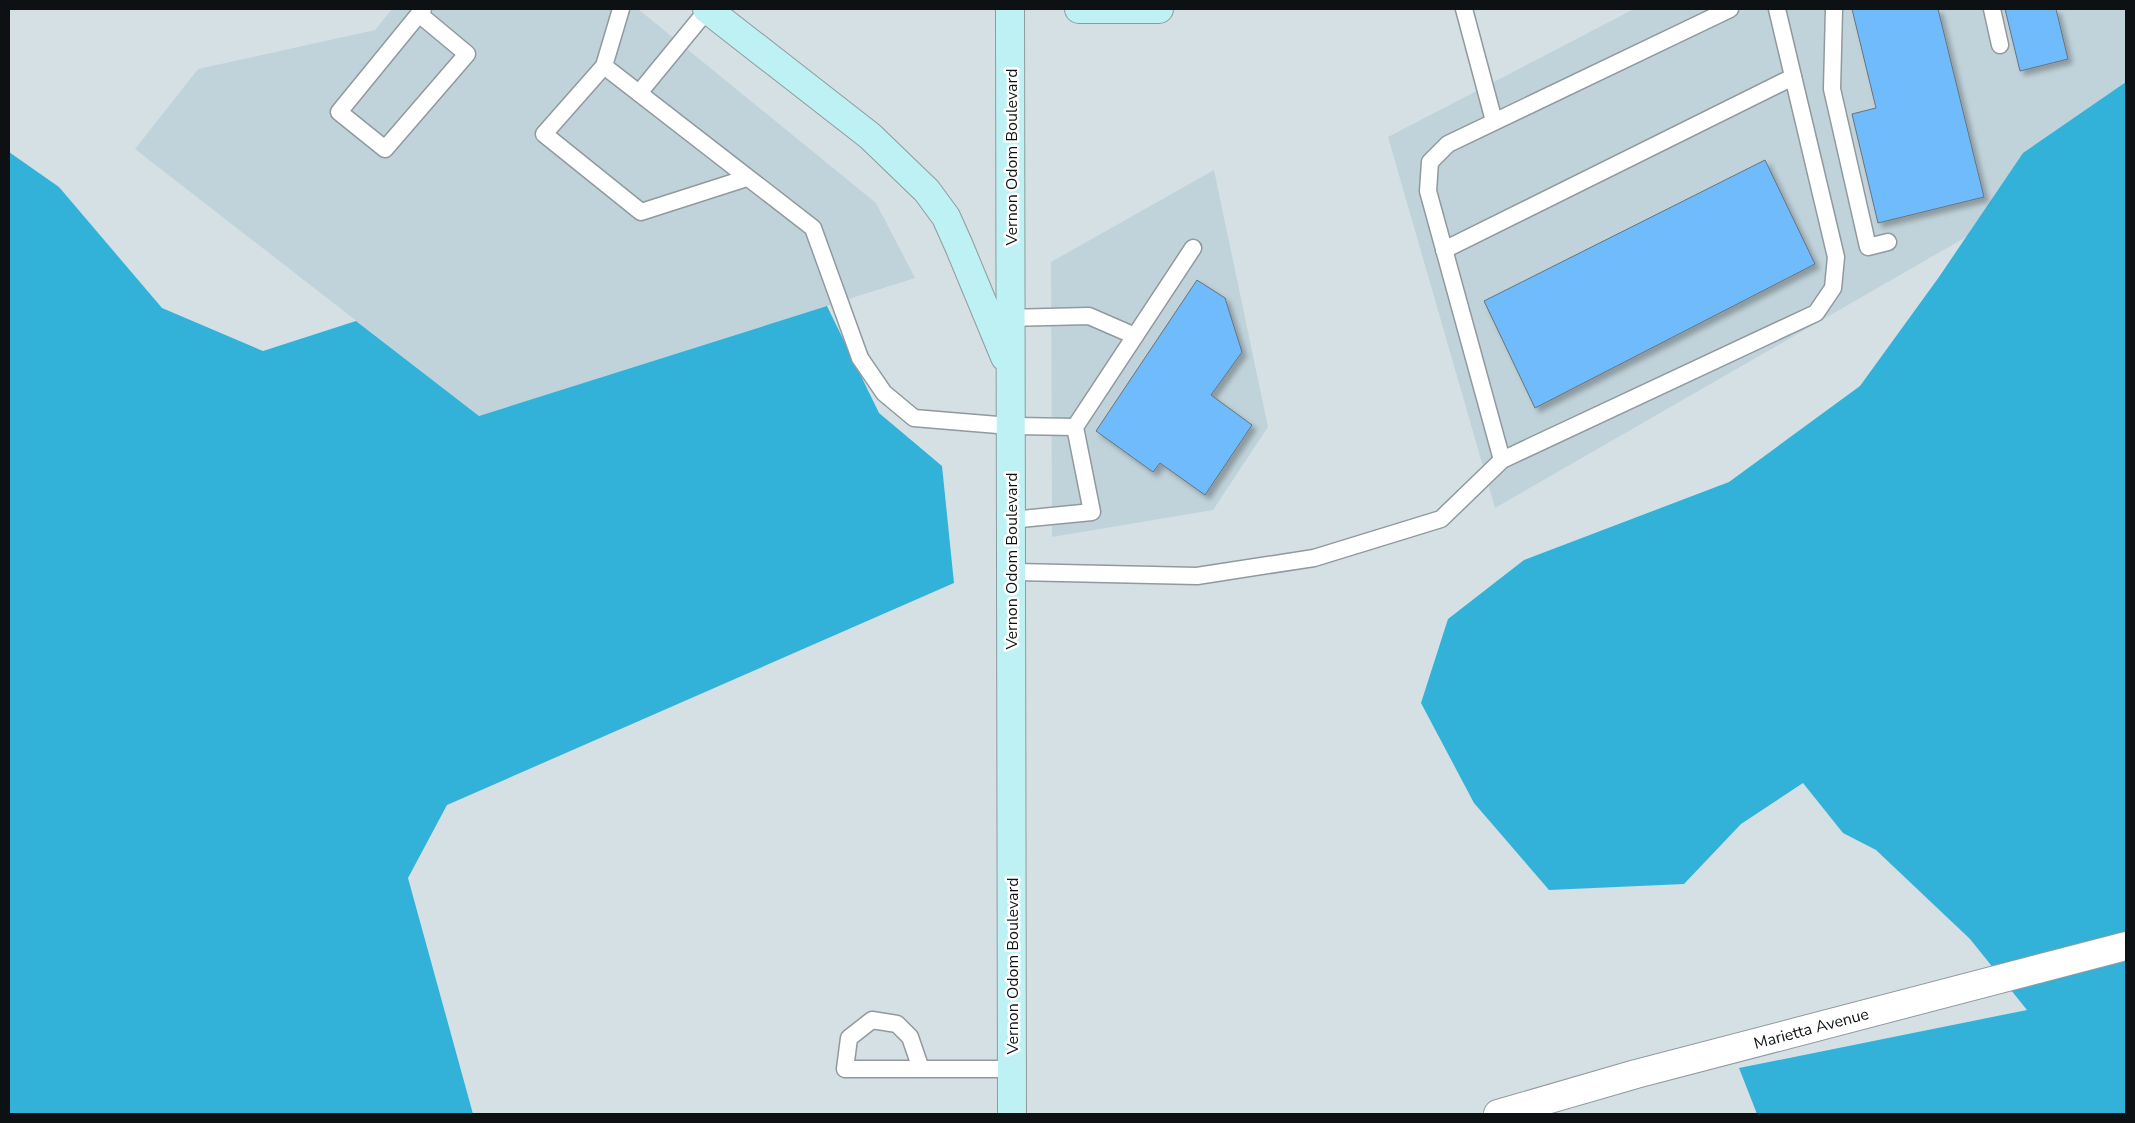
<svg xmlns="http://www.w3.org/2000/svg" width="2135" height="1123" viewBox="0 0 2135 1123" font-family="'Nunito Sans',sans-serif">
	<style>
		.built { fill: #c0d3da }
		.forest { fill: #32b2d8 }
		.building { fill: #70bbfc; stroke: #6a7178; filter: url(#shadow) }
		.lines { fill: none; stroke-linecap: round; stroke-linejoin: round }
		.lane-casing { stroke: #909a9e; stroke-width: 19 }
		.street-casing { stroke: #909a9e; stroke-width: 30 }
		.secondary-casing { stroke: #909a9e; stroke-width: 30 }
		.lane { stroke: #fff; stroke-width: 16 }
		.street { stroke: #fff; stroke-width: 28 }
		.secondary { stroke: #bdf1f3; stroke-width: 28 }
		.labels { text-anchor: middle; stroke-width: 5; stroke-linejoin: round; paint-order: stroke }
		.street-label { font-size: 16px; fill: #0e1113; stroke: #fff }
	</style>
	<defs>
		<filter id="shadow"><feDropShadow dx="4.5" dy="4.5" stdDeviation="2.5" flood-color="#0004"/></filter>
	</defs>
	<rect width="100%" height="100%" fill="#d5e0e5"/>
	<g class="built">
		<polygon points="392,9 638,9 876,203 915,278 479,416 135,149 198,69 375,30"/>
		<polygon points="1634,9 2126,9 2126,145 1495,508 1388,137"/>
		<polygon points="1214,170 1268,427 1213,510 1052,537 1051,262"/>
	</g>
	<g class="forest">
		<polygon points="2126,82 2126,1114 1757,1114 1739,1068 2027,1010 1970,939 1876,850 1843,833 1803,783 1741,824 1684,884 1549,890 1474,803 1421,703 1448,619 1524,560 1729,482 1860,386 1939,277 2023,153"/>
		<polygon points="9,152 59,187 162,308 263,351 356,321 479,416 827,306 879,413 942,466 954,583 447,805 408,878 473,1114 9,1114"/>
	</g>
	<g class="building">
		<polygon points="1852,9 1938,9 1984,197 1878,223 1852,114 1876,108"/>
		<polygon points="2005,9 2056,9 2068,59 2020,71"/>
		<polygon points="1765,160 1815,264 1535,408 1484,301"/>
		<polygon points="1197,280 1225,298 1242,352 1211,395 1252,425 1205,495 1160,463 1153,472 1096,431"/>
	</g>
	<g class="lines">
		<defs>
			<g id="lane">
				<polyline points="621,9 604,66 544,134 641,212 747,178"/>
				<polyline points="1464,9 1494,121"/>
				<polyline points="1834,9 1832,89 1868,247 1888,242"/>
				<polyline points="1992,9 2000,45"/>
				<polyline points="419,14 467,54 385,149 339,112 419,14 423,9"/>
				<polyline points="604,66 813,228 860,358 884,393 914,418 1010,426 1075,427"/>
				<polyline points="639,93 708,9"/>
				<polyline points="1444,250 1793,77"/>
				<polyline points="1011,318 1089,316 1135,336"/>
				<polyline points="1502,460 1816,313 1833,288 1836,257 1777,9"/>
				<polyline points="1011,520 1092,512 1075,427 1193,248"/>
				<polyline points="1011,572 1197,576 1314,558 1441,519 1502,460 1428,191 1430,162 1448,144 1730,9"/>
				<polyline points="921,1069 910,1037 897,1024 872,1020 849,1038 845,1069 1012,1069"/>
			</g>
			<polyline id="street" points="1498,1114 1636,1074 2126,946"/>
			<g id="secondary">
				<polyline points="707,9 870,136 927,191 946,217 959,246 1005,357"/>
				<polyline points="1010,9 1012,1114"/>
				<polyline points="1079,9 1159,9"/>
			</g>
		</defs>
		<use href="#lane" class="lane-casing"/>
		<use href="#street" class="street-casing"/>
		<use href="#secondary" class="secondary-casing"/>
		<use href="#lane" class="lane"/>
		<use href="#street" class="street"/>
		<use href="#secondary" class="secondary"/>
	</g>
	<g class="labels">
		<g class="street-label">
			<text transform="translate(1011 157) rotate(-90)" y="6">Vernon Odom Boulevard</text>
			<text transform="translate(1011 561) rotate(-90)" y="6">Vernon Odom Boulevard</text>
			<text transform="translate(1012 966) rotate(-90)" y="6">Vernon Odom Boulevard</text>
			<text transform="translate(1811 1028) rotate(-15)" y="6">Marietta Avenue</text>
		</g>
	</g>
	<rect width="2135" height="1123" fill="none" stroke="#0e1113" stroke-width="20"/>
</svg>
